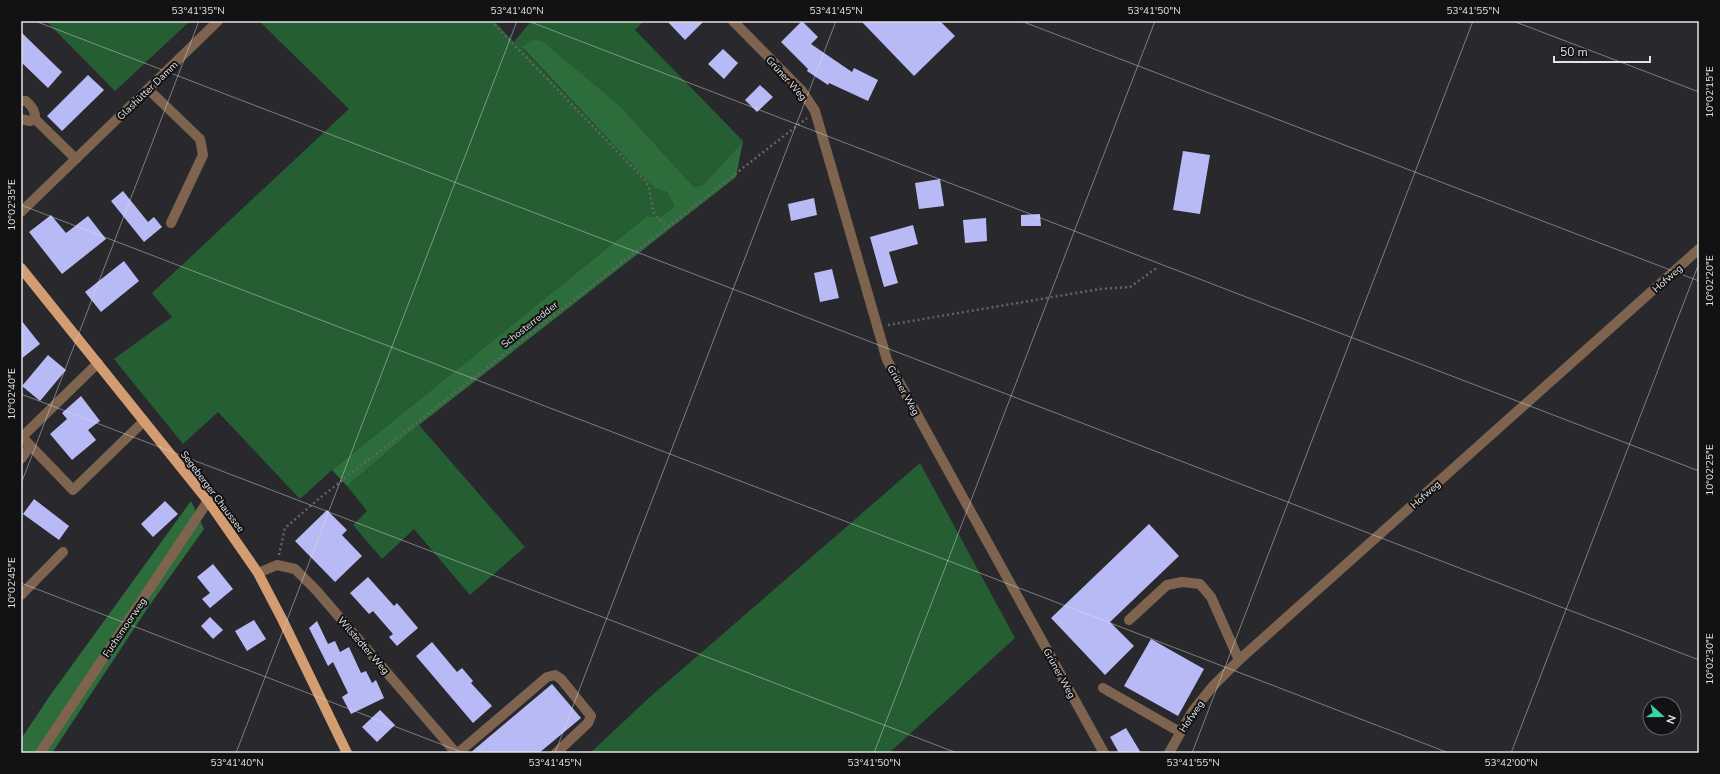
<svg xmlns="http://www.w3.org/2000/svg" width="1720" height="774" viewBox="0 0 1720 774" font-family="'Nunito Sans',sans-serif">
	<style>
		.green { fill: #255e32 }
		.forest { fill: #2c6d3b }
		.building { fill: #b8baf5 }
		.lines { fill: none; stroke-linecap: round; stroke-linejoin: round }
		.path { stroke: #646468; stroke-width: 2.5; stroke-dasharray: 2 3; stroke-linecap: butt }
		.minor { stroke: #7e644f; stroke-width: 10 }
		.major { stroke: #d39d71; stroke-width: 10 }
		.ticks { fill: none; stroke: #e3e3e6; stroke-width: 1; stroke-opacity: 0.45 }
		.labels { text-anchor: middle; stroke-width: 4; stroke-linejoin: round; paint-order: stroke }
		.street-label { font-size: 10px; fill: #e3e3e6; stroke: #121214 }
		.neatline { fill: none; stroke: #e3e3e6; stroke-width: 1.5 }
		.ticks-label { font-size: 10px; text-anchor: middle; fill: #e3e3e6 }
	</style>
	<rect width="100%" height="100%" fill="#29292d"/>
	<g class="green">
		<polygon points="46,21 190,21 115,91"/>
		<polygon points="259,21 494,21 514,42 531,21 644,21 635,30 743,141 703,185 694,187 621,107 522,48 655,189 667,192 674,205 672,209 660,217 647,216 332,470 300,499 218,412 183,444 114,359 172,317 152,293 349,109"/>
		<polygon points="419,425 525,547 470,595 414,529 382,559 353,525 367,511 347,486"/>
		<polygon points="920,463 1015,638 889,753 590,753 650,697"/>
	</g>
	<g class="forest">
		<polygon points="533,40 542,41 621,107 694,187 703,185 743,141 736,177 419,425 347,486 332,470 647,216 660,217 672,209 674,205 667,192 655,189 522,47"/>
		<polygon points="191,501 204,529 149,606 52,753 21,753 21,739 49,697"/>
	</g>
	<g class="building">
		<polygon points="667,21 704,21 685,40"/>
		<polygon points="802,21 818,37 811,44 852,72 854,68 878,80 868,101 829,83 828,85 807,71 808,69 781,42"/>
		<polygon points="861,21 940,21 955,36 914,76"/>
		<polygon points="21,32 62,72 48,88 21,62"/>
		<polygon points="723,49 738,63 724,79 708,64"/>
		<polygon points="88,75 104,90 62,131 47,116"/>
		<polygon points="760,85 773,97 757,112 745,100"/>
		<polygon points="1183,151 1210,155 1200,214 1173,210"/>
		<polygon points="940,179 944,206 919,209 915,183"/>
		<polygon points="123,191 148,222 154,217 162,227 144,242 111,201"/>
		<polygon points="814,198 817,215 791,221 788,204"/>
		<polygon points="1040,214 1041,226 1021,226 1021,215"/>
		<polygon points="51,215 66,233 88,216 106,239 62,274 29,232"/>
		<polygon points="986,218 987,241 965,243 963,220"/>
		<polygon points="913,225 918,244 889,252 898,283 884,287 870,237"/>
		<polygon points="124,261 139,281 101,312 85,292"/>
		<polygon points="832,269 839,298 820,302 814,273"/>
		<polygon points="21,320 40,344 21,359"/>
		<polygon points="48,355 66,370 40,401 22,386"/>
		<polygon points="81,396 100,421 88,430 96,440 72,460 50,434 67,419 62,413"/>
		<polygon points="34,499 69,526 59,540 23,514"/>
		<polygon points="165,501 178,514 153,537 141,524"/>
		<polygon points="327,510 347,530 342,535 362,556 335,582 295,541"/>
		<polygon points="1149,524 1179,556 1110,622 1134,646 1105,675 1051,618"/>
		<polygon points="213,564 233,589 210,608 202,599 210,593 197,577"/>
		<polygon points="368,577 394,606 397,603 418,628 397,646 389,637 393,634 373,611 369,614 350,593"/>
		<polygon points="210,617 223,630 213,639 201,626"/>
		<polygon points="254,620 266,639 247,651 235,631"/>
		<polygon points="317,621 328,644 335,641 340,652 349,647 361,673 366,671 372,683 376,680 384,698 351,714 342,697 348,693 333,662 328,666 309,628"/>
		<polygon points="1151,639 1204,669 1178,716 1124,686"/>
		<polygon points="432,642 457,672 462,668 473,681 471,683 492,706 473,723 416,656"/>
		<polygon points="552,684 581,718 539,753 470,753"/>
		<polygon points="380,710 395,725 377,742 362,727"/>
		<polygon points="1126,728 1141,753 1119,753 1110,737"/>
	</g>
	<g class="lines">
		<g class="path">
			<polyline points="491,21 645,180 649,187 653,212 667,227"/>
			<polyline points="888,325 1100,289 1130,287 1158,267"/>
			<polyline points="279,555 285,528 321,497 807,118"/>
		</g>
		<g class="minor">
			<polyline points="733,21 802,91 815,111 887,360 1104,753"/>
			<polyline points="148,89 200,139 203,155 171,223"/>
			<path d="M21 101H26C32 106 36 111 35 119"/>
			<polyline points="21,119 30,121 35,119"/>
			<polyline points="35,119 76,159"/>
			<polyline points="21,212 218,21"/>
			<polyline points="98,363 22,437 73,490 144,421"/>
			<polyline points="21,459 30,446"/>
			<polyline points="258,573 277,565 295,569 316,590 456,753"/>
			<polyline points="21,595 63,552"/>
			<polyline points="1129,620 1167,585 1182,582 1200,584 1211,597 1239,660"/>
			<polyline points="1103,688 1180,732"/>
			<polyline points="40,753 208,501"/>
			<polyline points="458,753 547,677 555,675 561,679 591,716 588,723 556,753"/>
			<polyline points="1169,753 1192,712 1213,686 1239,660 1699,249"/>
		</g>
		<polyline class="major" points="21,268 208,501 258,573 282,619 347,753"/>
	</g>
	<path class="ticks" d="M35 21 1699 660M528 21 1699 471M1021 21 1699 281M1513 21 1699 92M21 205 1449 753M21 394 957 753M21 484 199 21M21 583 464 753M236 753 517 21M555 753 836 21M874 753 1155 21M1192 753 1473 21M1511 753 1699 263"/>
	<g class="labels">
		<g class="street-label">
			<text transform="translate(787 78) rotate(48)" y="4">Grüner Weg</text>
			<text transform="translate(147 90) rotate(-44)" y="4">Glashütter Damm</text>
			<text transform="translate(1667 278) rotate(-42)" y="4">Hofweg</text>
			<text transform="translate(529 324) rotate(-38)" y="4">Schosterredder</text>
			<text transform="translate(904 390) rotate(61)" y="4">Grüner Weg</text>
			<text transform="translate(213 491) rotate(53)" y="4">Segeberger Chaussee</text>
			<text transform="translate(1425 494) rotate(-42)" y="4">Hofweg</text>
			<text transform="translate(124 627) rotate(-56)" y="4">Fuchsmoorweg</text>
			<text transform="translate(364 645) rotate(49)" y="4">Wilstedter Weg</text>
			<text transform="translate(1060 673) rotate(61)" y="4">Grüner Weg</text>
			<text transform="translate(1191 716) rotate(-56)" y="4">Hofweg</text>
		</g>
	</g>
	<rect width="1720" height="774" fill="none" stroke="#121214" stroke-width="44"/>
	<g transform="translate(1662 716) rotate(111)"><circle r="19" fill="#121214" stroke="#666668"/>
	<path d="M0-3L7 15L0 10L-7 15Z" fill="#37d4a6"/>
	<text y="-6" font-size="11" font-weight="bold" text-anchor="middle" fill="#e3e3e6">N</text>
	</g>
	<path d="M1554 56v6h96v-6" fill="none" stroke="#e3e3e6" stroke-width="2"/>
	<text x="1560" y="56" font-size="12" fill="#e3e3e6" stroke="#121214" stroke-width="3" paint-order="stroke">50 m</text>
	<rect x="22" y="22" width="1676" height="730" class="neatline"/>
	<g class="ticks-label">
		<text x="198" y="14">53°41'35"N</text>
		<text x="517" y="14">53°41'40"N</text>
		<text x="836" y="14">53°41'45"N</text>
		<text x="1154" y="14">53°41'50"N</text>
		<text x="1473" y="14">53°41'55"N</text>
		<text transform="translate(1709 92) rotate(-90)" y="4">10°02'15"E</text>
		<text transform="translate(11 205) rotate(-90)" y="4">10°02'35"E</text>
		<text transform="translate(1709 281) rotate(-90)" y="4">10°02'20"E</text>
		<text transform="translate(11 394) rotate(-90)" y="4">10°02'40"E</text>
		<text transform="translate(1709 470) rotate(-90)" y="4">10°02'25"E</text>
		<text transform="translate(11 583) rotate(-90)" y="4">10°02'45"E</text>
		<text transform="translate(1709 659) rotate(-90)" y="4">10°02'30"E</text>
		<text x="237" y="766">53°41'40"N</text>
		<text x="555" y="766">53°41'45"N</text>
		<text x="874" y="766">53°41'50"N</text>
		<text x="1193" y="766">53°41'55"N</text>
		<text x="1511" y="766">53°42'00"N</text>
	</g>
</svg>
